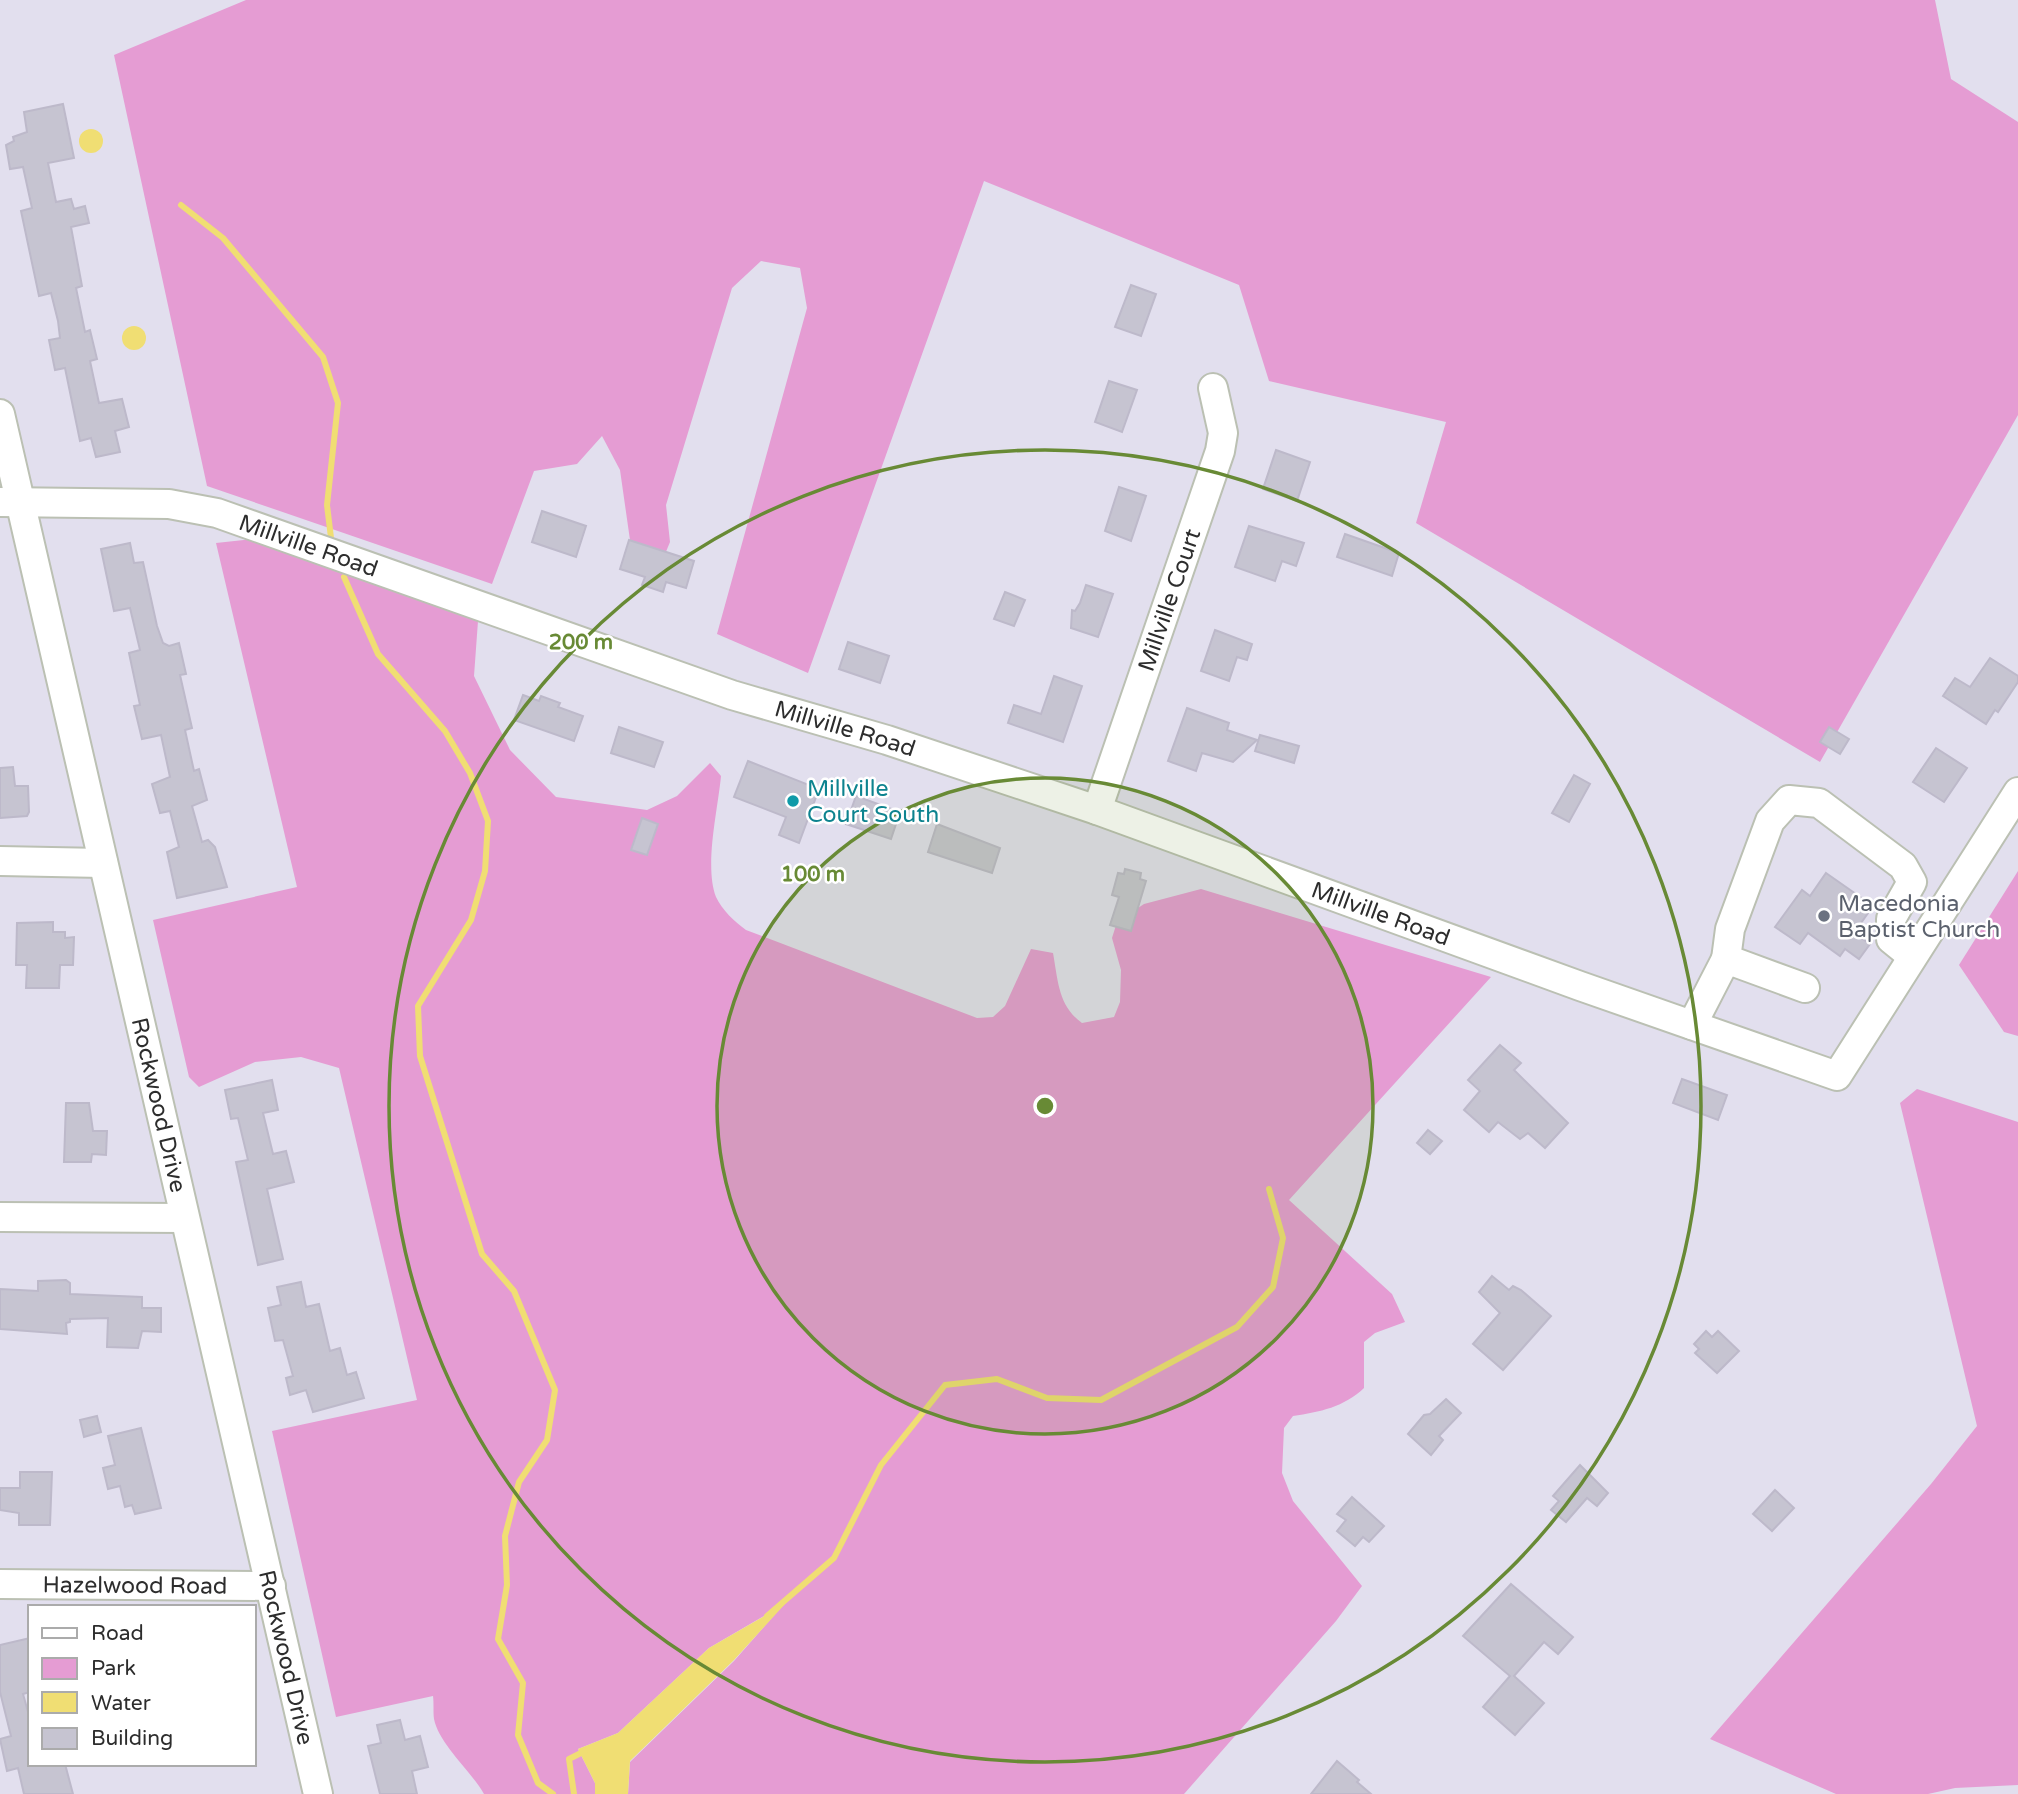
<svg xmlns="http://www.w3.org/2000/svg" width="2018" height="1794" viewBox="0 0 2018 1794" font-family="'Varela Round',sans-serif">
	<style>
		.green { fill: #e59cd3 }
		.water { fill: #f0de73 }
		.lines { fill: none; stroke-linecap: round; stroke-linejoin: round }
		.stream { stroke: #f0de73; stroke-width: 6 }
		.building { fill: #c6c4d1; stroke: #bdb9ca; stroke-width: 2 }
		.minor-casing { stroke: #bbc0b3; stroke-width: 32 }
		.minor { stroke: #fff; stroke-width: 28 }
		.ring { fill: none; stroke: #688a35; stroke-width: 3.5 }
		.culture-dot { fill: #0f9aa8; stroke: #fff; stroke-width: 2.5 }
		.worship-dot { fill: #6b7280; stroke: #fff; stroke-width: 2.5 }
		.labels { text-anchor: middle; stroke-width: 5; stroke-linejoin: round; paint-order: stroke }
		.street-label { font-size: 23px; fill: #2d2d2d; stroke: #fff }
		.culture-label { font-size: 23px; fill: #0d838f; stroke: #fff; text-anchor: start }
		.worship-label { font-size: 23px; fill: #5b616d; stroke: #fff; text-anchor: start }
		.centre { fill: #688a35; stroke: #fff; stroke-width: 3.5 }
		.ring-label { font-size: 21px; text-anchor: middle; font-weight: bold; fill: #688a35; stroke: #fff; stroke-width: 5; stroke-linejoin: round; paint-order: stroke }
	</style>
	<rect width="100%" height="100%" fill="#e2dfee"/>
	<g class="green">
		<polygon points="246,0 1935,0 1951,79 2018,122 2018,415 1820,762 1416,523 1446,422 1269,381 1239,285 984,181 808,673 717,634 807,308 800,268 761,261 732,288 666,505 670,542 656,576 631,547 620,470 602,436 577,464 534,471 492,584 207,486 114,55"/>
		<path d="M253 539 478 621 474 676 510 750 556 797 647 810 677 796 710 763 721 776C718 809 704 866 716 897 722 910 735 922 746 930L977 1018 993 1017 1005 1006 1031 949 1053 953C1058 980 1058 1006 1082 1023L1114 1017 1120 1002 1121 970 1112 938 1117 922 1144 904 1201 889 1491 977 1289 1200 1392 1294 1405 1322 1375 1333 1364 1342V1388C1344 1407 1320 1412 1293 1416L1284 1428 1282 1473 1293 1501 1362 1586 1336 1621 1184 1794H628L630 1762 734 1661 783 1605 709 1648 618 1733 578 1749 595 1783V1794H484C471 1771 439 1744 434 1719 433 1712 434 1703 433 1696L336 1717 272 1431 417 1400 339 1068 301 1057 255 1062 199 1087 189 1077 153 920 297 887 216 543Z"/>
		<polygon points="2018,871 2018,1036 2004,1032 1959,965"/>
		<polygon points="1917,1089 2018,1122 2018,1785 1955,1788 1928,1794 1836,1794 1710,1739 1931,1484 1977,1426 1900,1103"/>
	</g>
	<g class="water">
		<circle cx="91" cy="141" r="12"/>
		<circle cx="134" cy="338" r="12"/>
		<polygon points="785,1604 734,1660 630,1761 628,1794 595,1794 595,1783 578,1749 618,1733 709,1648"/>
	</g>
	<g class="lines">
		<g class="stream">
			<polyline points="181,205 223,238 323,357 338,403 327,505 332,546"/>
			<polyline points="344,577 378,654 445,731 470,773 488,821 485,871 471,920 418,1006 420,1056 482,1254 514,1291 555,1390 547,1440 519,1482 505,1536 507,1585 498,1639 523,1683 518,1735 538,1783 553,1794"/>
			<polyline points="767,1616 834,1558 881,1465 945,1385 997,1379 1047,1398 1101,1400 1237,1327 1273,1287 1283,1238 1269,1189"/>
			<polyline points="574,1794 569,1759 585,1751"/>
		</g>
	</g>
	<g class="building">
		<polygon points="63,104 74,158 48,163 56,202 71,199 74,209 85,206 89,223 71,227 82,286 76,288 85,332 90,330 97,359 90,361 99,403 122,399 129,427 115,431 120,452 96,457 91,438 80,441 65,368 55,370 49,340 60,338 58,321 51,293 39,296 21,211 32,208 23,167 10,169 6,145 14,141 13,137 27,132 24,112"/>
		<polygon points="1131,285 1156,294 1141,336 1115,327"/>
		<polygon points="1109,381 1137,390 1122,432 1095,422"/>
		<polygon points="1276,450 1310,462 1297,501 1263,489"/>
		<polygon points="1119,487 1146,496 1131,541 1105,531"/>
		<polygon points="542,511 586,526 576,557 532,542"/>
		<polygon points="1249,526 1304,543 1296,566 1282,561 1275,581 1235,567"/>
		<polygon points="1345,534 1399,553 1392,576 1337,557"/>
		<polygon points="629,540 694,561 686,588 666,582 663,592 642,585 645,577 620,569"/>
		<polygon points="130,543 134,563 143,562 157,626 163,643 169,646 179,643 186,674 180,675 192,728 185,730 194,771 199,769 207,800 192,806 202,842 208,840 215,847 227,887 177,898 167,852 179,847 170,811 160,813 152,784 170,777 161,735 142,739 134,706 140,705 129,653 140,650 130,608 114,611 101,549"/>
		<polygon points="1086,585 1113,594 1098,637 1071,628 1072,610 1075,611 1080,603"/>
		<polygon points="1005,592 1025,600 1014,626 994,619"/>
		<polygon points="1215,630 1252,644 1247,660 1237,657 1229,681 1201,671"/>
		<polygon points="848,642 889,656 880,683 839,669"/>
		<polygon points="1990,658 2018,676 2018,682 1998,712 1995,710 1986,724 1943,696 1955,678 1970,687"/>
		<polygon points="1054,676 1082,686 1063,742 1008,723 1014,705 1041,714"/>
		<polygon points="523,695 539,701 541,696 560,703 558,707 583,716 574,741 514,720"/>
		<polygon points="1187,708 1229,723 1227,730 1257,740 1233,762 1202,753 1196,771 1168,761"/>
		<polygon points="619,727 663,742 654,767 611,753"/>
		<polygon points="1829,727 1849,739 1840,754 1820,742"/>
		<polygon points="1260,735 1299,746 1294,763 1255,751"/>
		<polygon points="1936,748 1967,768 1944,802 1913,782"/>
		<polygon points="748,761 819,789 799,843 779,835 786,817 734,797"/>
		<polygon points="13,767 15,786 28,786 29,812 27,816 0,818 0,768"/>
		<polygon points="1574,775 1590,784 1569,822 1552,813"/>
		<polygon points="856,796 900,812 891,839 846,824"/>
		<polygon points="642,818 658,824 647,855 631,850"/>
		<polygon points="937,824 1000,848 992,873 928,852"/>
		<polygon points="1125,869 1141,873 1140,879 1146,881 1131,931 1110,925 1119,897 1112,895 1118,873 1124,874"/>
		<polygon points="1826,873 1873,906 1854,933 1870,944 1859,959 1845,949 1840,956 1808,933 1800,944 1775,927 1802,890 1810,896"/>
		<polygon points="53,922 53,932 65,932 65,938 74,937 73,965 60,965 59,988 26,988 27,965 16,965 17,923"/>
		<polygon points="1500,1045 1521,1063 1514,1070 1568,1123 1545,1148 1528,1133 1520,1139 1498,1122 1489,1132 1464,1110 1480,1091 1468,1080"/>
		<polygon points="1682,1079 1727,1095 1718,1120 1673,1103"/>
		<polygon points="272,1080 278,1110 263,1113 273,1154 286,1151 294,1182 267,1189 283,1259 258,1265 236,1162 248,1160 238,1118 231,1119 225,1090"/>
		<polygon points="66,1103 89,1103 93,1131 107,1131 106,1155 92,1154 91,1162 64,1162"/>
		<polygon points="1428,1130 1442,1141 1430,1154 1417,1143"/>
		<polygon points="1492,1276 1509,1290 1513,1286 1521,1290 1551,1316 1503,1370 1473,1344 1500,1313 1479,1292"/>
		<polygon points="66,1280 70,1283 70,1294 142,1297 142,1308 161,1308 161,1332 142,1331 138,1348 107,1347 108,1318 70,1319 70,1322 66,1323 67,1334 0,1329 0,1289 38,1291 38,1281"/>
		<polygon points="301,1282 306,1307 319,1304 330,1351 340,1348 347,1375 356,1372 364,1398 313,1412 306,1390 290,1395 286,1378 293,1376 283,1340 275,1341 268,1308 281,1305 277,1287"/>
		<polygon points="1706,1331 1712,1337 1718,1331 1739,1351 1717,1373 1695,1353 1699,1349 1694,1344"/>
		<polygon points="1446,1399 1461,1413 1439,1436 1443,1440 1431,1455 1408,1434 1424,1415 1430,1414"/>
		<polygon points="97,1416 101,1432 84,1437 80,1420"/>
		<polygon points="141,1428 161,1508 135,1514 132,1505 125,1507 120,1486 108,1489 103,1468 115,1465 108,1436"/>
		<polygon points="1580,1465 1608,1493 1597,1506 1587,1498 1566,1522 1551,1510 1559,1501 1553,1496"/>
		<polygon points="20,1472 52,1472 50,1525 19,1525 19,1513 0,1510 0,1488 20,1488"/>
		<polygon points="1775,1490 1794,1508 1772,1531 1753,1514"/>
		<polygon points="1352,1497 1384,1526 1369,1542 1363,1537 1355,1546 1337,1531 1346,1520 1337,1514"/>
		<polygon points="1511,1584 1573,1637 1558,1654 1544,1642 1514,1676 1544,1703 1515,1735 1483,1707 1510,1676 1463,1636"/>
		<polygon points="30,1638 30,1692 23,1694 30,1719 30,1764 65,1764 73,1794 24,1794 18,1768 7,1771 0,1739 11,1736 0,1692 0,1645"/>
		<polygon points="400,1720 405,1740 420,1736 428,1767 412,1771 417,1794 380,1794 368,1746 381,1743 377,1725"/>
		<polygon points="1337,1761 1359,1780 1357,1782 1371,1794 1311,1794"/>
	</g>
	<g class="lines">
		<defs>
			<g id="minor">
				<path id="s1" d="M0 414 318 1794"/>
				<path id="s2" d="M0 502 169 504 217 513 732 695 887 740 1097 810 1580 986 1837 1076 2018 792"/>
				<path id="s3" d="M1097 810 1220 451 1223 433 1213 388"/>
				<polyline points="0,861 103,863"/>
				<polyline points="1805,988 1726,959 1730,929 1770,821 1789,800 1819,803 1903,866 1912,882 1891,919 1891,939 1912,956"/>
				<polyline points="1692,1025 1726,959"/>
				<polyline points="0,1217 184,1218"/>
				<path id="s4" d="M0 1584 271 1586"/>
			</g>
		</defs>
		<use href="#minor" class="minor-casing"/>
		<use href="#minor" class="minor"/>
	</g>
	<circle cx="1045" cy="1106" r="328" fill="#688a35" fill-opacity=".12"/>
	<g class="ring">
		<circle cx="1045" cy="1106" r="328"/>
		<circle cx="1045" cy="1106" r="656"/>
	</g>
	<circle class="culture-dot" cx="793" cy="801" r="7"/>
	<circle class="worship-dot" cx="1824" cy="916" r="7"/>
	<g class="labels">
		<g class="street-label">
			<text dy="8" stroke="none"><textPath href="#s2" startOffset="315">Millville Road</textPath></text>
			<text dy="8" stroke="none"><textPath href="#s3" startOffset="222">Millville Court</textPath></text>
			<text dy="8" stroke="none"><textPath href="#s2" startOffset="882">Millville Road</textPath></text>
			<text dy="8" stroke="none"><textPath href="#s2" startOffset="1449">Millville Road</textPath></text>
			<text dy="8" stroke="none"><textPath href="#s1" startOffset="709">Rockwood Drive</textPath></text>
			<text dy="8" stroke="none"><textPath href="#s4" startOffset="135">Hazelwood Road</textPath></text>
			<text dy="8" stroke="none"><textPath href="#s1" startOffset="1276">Rockwood Drive</textPath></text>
		</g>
		<g class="culture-label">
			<text x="807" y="796">Millville<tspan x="807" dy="26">Court South</tspan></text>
		</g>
		<g class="worship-label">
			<text x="1838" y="911">Macedonia<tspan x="1838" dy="26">Baptist Church</tspan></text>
		</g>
	</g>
	<circle cx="1045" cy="1106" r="10" class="centre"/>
	<g class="ring-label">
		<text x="581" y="649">200 m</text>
		<text x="813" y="881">100 m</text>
	</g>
	<rect x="28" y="1605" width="228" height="161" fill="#ffffff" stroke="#ababab" stroke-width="2"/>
	<rect x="42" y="1628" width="35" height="10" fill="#ffffff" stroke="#ababab" stroke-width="2"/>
	<text x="91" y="1640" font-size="21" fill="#2d2d2d">Road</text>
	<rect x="42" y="1658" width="35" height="21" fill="#e59cd3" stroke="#ababab" stroke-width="2"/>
	<text x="91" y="1675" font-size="21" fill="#2d2d2d">Park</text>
	<rect x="42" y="1692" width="35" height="21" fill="#f0de73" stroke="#ababab" stroke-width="2"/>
	<text x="91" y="1710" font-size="21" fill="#2d2d2d">Water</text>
	<rect x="42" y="1728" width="35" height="21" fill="#c6c4d1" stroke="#ababab" stroke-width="2"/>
	<text x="91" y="1745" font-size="21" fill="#2d2d2d">Building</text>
</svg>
